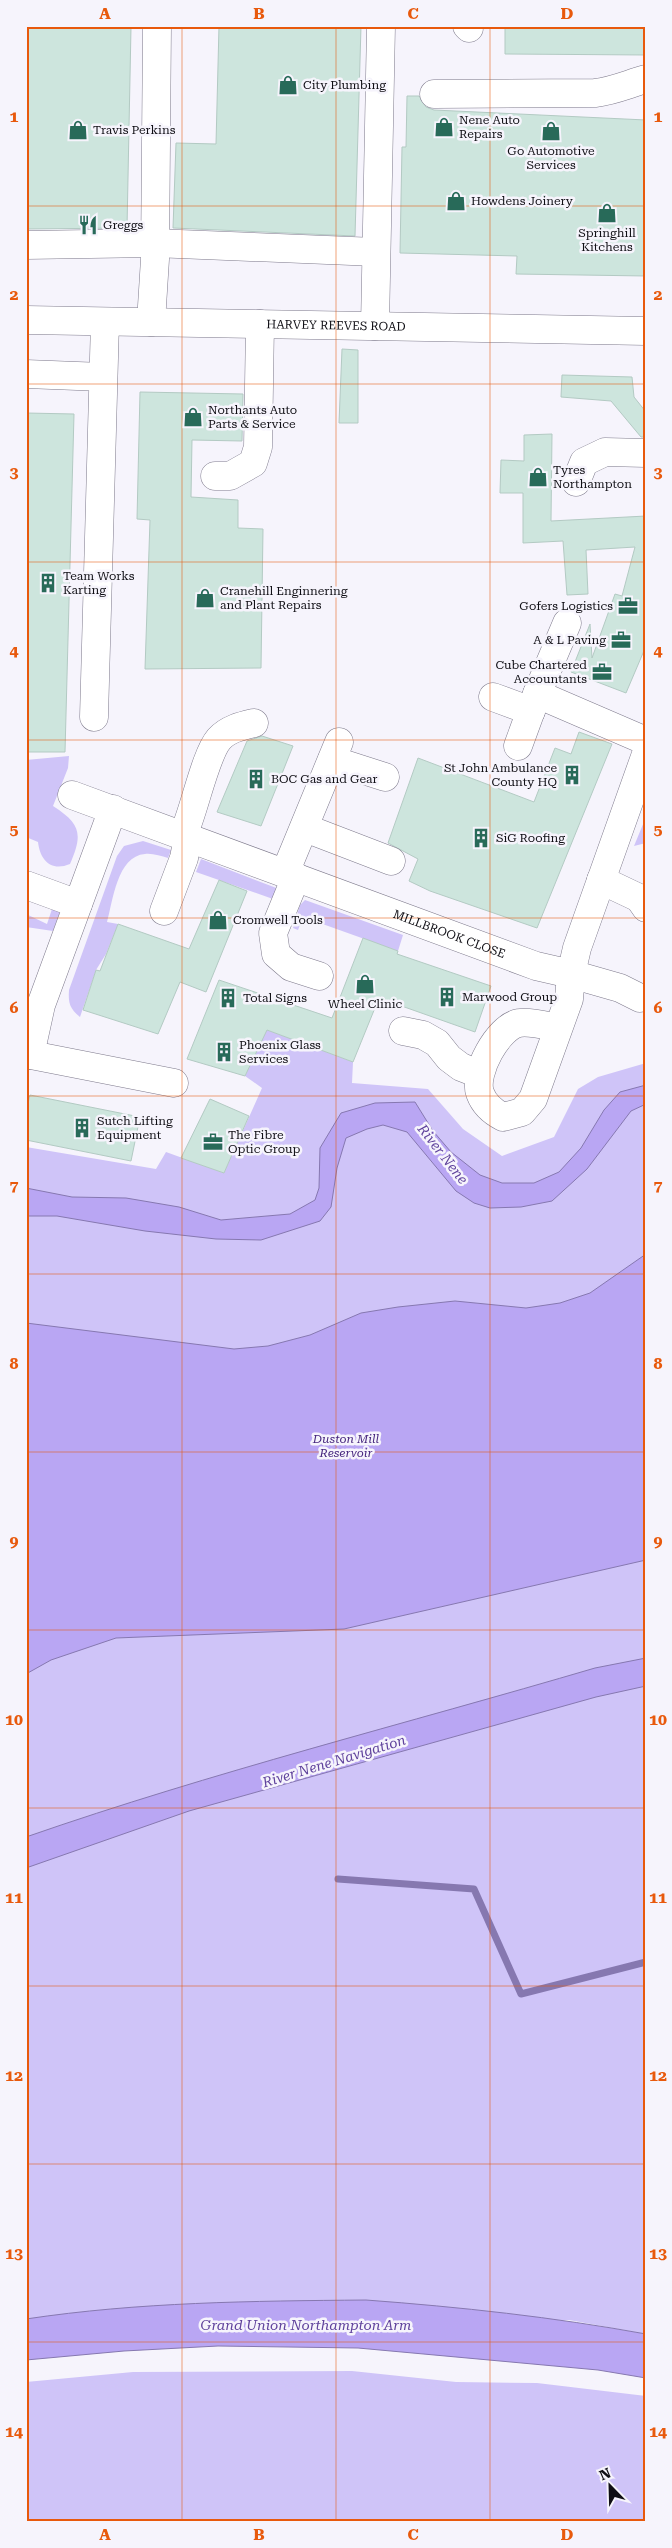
<svg xmlns="http://www.w3.org/2000/svg" width="672" height="2548" viewBox="0 0 672 2548" font-family="'Roboto Serif',serif">
	<style>
		.green { fill: #cfc4f8 }
		.water { fill: #b9a6f3; stroke: #8678b0 }
		.lines { fill: none; stroke-linecap: round; stroke-linejoin: round }
		.stream { stroke: #8678b0; stroke-width: 7 }
		.building { fill: #cde5dd; stroke: #b3cac3 }
		.minor-casing { stroke: #7e7a8c; stroke-width: 29 }
		.minor { stroke: #fff; stroke-width: 28 }
		.grid { fill: none; stroke: #e8590c; stroke-width: 1; stroke-opacity: 0.55 }
		.labels { text-anchor: middle; stroke-width: 5; stroke-linejoin: round; paint-order: stroke }
		.poi-label { font-size: 12px; fill: #0f0e14; stroke: #f6f4fc; text-anchor: start }
		.street-label { font-size: 12px; fill: #0f0e14; stroke: #f6f4fc }
		.park-label { font-size: 12px; font-style: italic; fill: #45257d; stroke: #f6f4fc }
		.water-label { font-size: 14px; font-style: italic; fill: #5f429c; stroke: #f6f4fc }
		.neatline { fill: none; stroke: #e8590c; stroke-width: 2 }
		.grid-label { font-size: 16px; text-anchor: middle; font-weight: bold; fill: #e8590c }
	</style>
	<rect width="100%" height="100%" fill="#f6f4fc"/>
	<g class="green">
		<path d="M69 756 68 768 53 806C81 824 83 834 70 864 51 872 40 860 38 842L26 837 28 805H26V760Z"/>
		<polygon points="646,817 646,843 634,846"/>
		<path d="M143 841 171 850 168 858C161 856 152 853 145 854 117 856 113 901 107 922L118 924 106 954 96 970 80 1017C70 1009 68 1003 69 990L117 856 124 846Z"/>
		<polygon points="201,859 279,889 273,899 196,872"/>
		<polygon points="305,900 403,935 398,951 303,917 298,930 293,928 300,905"/>
		<polygon points="52,909 60,912 53,931 26,927 26,914 47,924"/>
		<polygon points="209,1008 353,1062 352,1083 428,1089 463,1129 502,1156 554,1137 578,1089 598,1077 646,1063 646,2334 569,2320 26,2340 26,1147 156,1169 166,1152 224,1173 262,1088 245,1076 260,1044"/>
		<polygon points="352,2371 456,2382 537,2383 646,2396 646,2522 26,2522 26,2382 133,2372"/>
	</g>
	<g class="water">
		<polygon points="646,1085 646,1104 631,1111 587,1169 552,1201 521,1207 490,1208 474,1203 456,1191 407,1132 383,1125 367,1129 346,1138 337,1168 331,1207 320,1221 261,1240 216,1239 145,1231 57,1216 26,1216 26,1188 72,1197 126,1198 179,1207 221,1220 290,1214 315,1200 319,1188 320,1148 341,1113 375,1103 415,1102 433,1131 451,1152 480,1175 502,1183 534,1183 559,1172 581,1148 604,1110 620,1092"/>
		<polygon points="646,1254 646,1560 344,1629 116,1638 51,1660 26,1674 26,1323 234,1349 268,1346 310,1335 361,1313 398,1307 455,1301 526,1308 560,1303 590,1293"/>
		<path d="M646 1658V1686L596 1697 189 1811 26 1868V1837C213 1772 405 1724 595 1668Z"/>
		<path d="M366 2300C460 2307 553 2317 646 2334V2378L598 2370 358 2348 218 2346 124 2351 26 2360V2319C139 2302 252 2301 366 2300Z"/>
	</g>
	<g class="lines">
		<polyline class="stream" points="338,1879 474,1889 521,1994 646,1962"/>
	</g>
	<g class="building">
		<polygon points="26,26 131,27 127,228 26,229"/>
		<polygon points="219,26 361,26 355,236 173,228 176,143 216,144"/>
		<polygon points="505,26 646,26 646,55 505,54"/>
		<polygon points="407,96 419,96 426,107 434,110 646,120 646,276 516,274 517,256 400,253 402,147 406,147"/>
		<polygon points="342,349 358,350 358,423 339,423"/>
		<polygon points="562,375 632,377 634,397 646,412 646,437 641,437 611,401 561,397"/>
		<polygon points="140,392 243,394 242,441 192,440 191,497 238,500 238,528 263,529 261,668 145,669 150,520 137,519"/>
		<polygon points="26,413 74,414 65,752 26,752"/>
		<polygon points="552,434 551,521 646,516 646,646 626,693 571,672 590,624 592,658 615,594 622,596 635,547 586,550 588,594 567,595 563,541 523,543 523,493 500,493 501,460 524,461 524,435"/>
		<polygon points="579,732 612,744 537,928 430,891 409,881 418,859 388,843 418,758 534,802 555,748 571,754"/>
		<polygon points="262,736 293,746 261,826 217,812 247,741"/>
		<polygon points="219,880 247,891 206,992 180,982 158,1034 83,1010 96,970 100,971 118,924 189,949"/>
		<polygon points="363,938 398,951 397,954 491,986 475,1032 379,998 353,1062 267,1030 245,1076 187,1059 219,980 332,1018"/>
		<polygon points="30,1095 140,1117 131,1161 26,1140 26,1111"/>
		<polygon points="210,1099 249,1116 224,1173 181,1158"/>
	</g>
	<g class="lines">
		<defs>
			<g id="minor">
				<polyline points="467,26 469,28"/>
				<path d="M434 94 595 93C613 91 628 84 646 79"/>
				<polyline points="26,245 154,243 376,252"/>
				<path id="s1" d="M26 320 646 331"/>
				<polyline points="151,322 155,259 157,26"/>
				<polyline points="375,326 381,26"/>
				<polyline points="26,374 103,377"/>
				<polyline points="215,476 230,476 253,463 258,447 260,324"/>
				<polyline points="576,482 584,462 605,452 646,453"/>
				<polyline points="567,623 537,694 646,741"/>
				<polyline points="493,697 531,711"/>
				<polyline points="94,717 105,322"/>
				<polyline points="518,746 537,694"/>
				<polyline points="332,760 385,777"/>
				<path id="s2" d="M72 795 536 966 571 974 577 948 646 754"/>
				<polyline points="305,828 391,861"/>
				<path d="M183 835C194 812 205 755 219 739 228 729 241 726 254 723"/>
				<polyline points="285,873 339,742"/>
				<polyline points="296,877 273,933 276,954 291,967 319,976"/>
				<polyline points="601,880 639,898 646,908"/>
				<polyline points="26,885 78,904"/>
				<polyline points="164,911 184,858 188,837"/>
				<path d="M558 1028C547 1026 531 1021 519 1023 498 1027 473 1073 480 1093 484 1104 493 1112 503 1117L522 1112 533 1099 569 999 571 974 620 988 640 998"/>
				<polyline points="403,1031 423,1035 437,1043 449,1058 461,1067 479,1074"/>
				<polyline points="26,1054 174,1083"/>
				<polyline points="30,1055 41,1005 113,809"/>
			</g>
		</defs>
		<use href="#minor" class="minor-casing"/>
		<use href="#minor" class="minor"/>
	</g>
	<path class="grid" d="M182 26V2522M336 26V2522M490 26V2522M26 206H646M26 384H646M26 562H646M26 740H646M26 918H646M26 1096H646M26 1274H646M26 1452H646M26 1630H646M26 1808H646M26 1986H646M26 2164H646M26 2342H646"/>
	<defs>
		<symbol id="shop-bare" viewBox="-9 -9 18 18"><path d="M-5-2.5h2.3a2.7 3.5 0 0 1 5.4 0H5L5.5 6h-11ZM-1.5-2.5h3a1.5 2.3 0 0 0-3 0Z" fill="#286a59" stroke="#f6f4fc" stroke-width="2.5" paint-order="stroke"/></symbol>
		<symbol id="restaurant-bare" viewBox="-9 -9 18 18"><path d="M-5-6h1v4h1v-4h1v4h1v-4h1v5L-1.5 .5V6h-2V.5L-5-1ZM5-6V6H3V1.5H1.5Q1.5-4 5-6Z" fill="#286a59" stroke="#f6f4fc" stroke-width="2.5" paint-order="stroke"/></symbol>
		<symbol id="building-bare" viewBox="-9 -9 18 18"><path d="M-4-6H4V6H1V3H-1V6H-4ZM-2.5-4.3h1.7v1.8h-1.7ZM.8-4.3h1.7v1.8H.8ZM-2.5-1h1.7V.8h-1.7ZM.8-1h1.7V.8H.8Z" fill="#286a59" stroke="#f6f4fc" stroke-width="2.5" paint-order="stroke"/></symbol>
		<symbol id="office-bare" viewBox="-9 -9 18 18"><path d="M-6-3h4V-5.5h4V-3h4V5H-6ZM-1-4.5V-3h2v-1.5ZM-6 0V1H6V0Z" fill="#286a59" stroke="#f6f4fc" stroke-width="2.5" paint-order="stroke"/></symbol>
	</defs>
	<g fill-rule="evenodd">
		<use href="#shop-bare" x="274" y="71" width="28" height="28"/>
		<use href="#shop-bare" x="430" y="113" width="28" height="28"/>
		<use href="#shop-bare" x="64" y="116" width="28" height="28"/>
		<use href="#shop-bare" x="537" y="117" width="28" height="28"/>
		<use href="#shop-bare" x="442" y="187" width="28" height="28"/>
		<use href="#shop-bare" x="593" y="199" width="28" height="28"/>
		<use href="#restaurant-bare" x="74" y="211" width="28" height="28"/>
		<use href="#shop-bare" x="179" y="403" width="28" height="28"/>
		<use href="#shop-bare" x="524" y="463" width="28" height="28"/>
		<use href="#building-bare" x="34" y="569" width="28" height="28"/>
		<use href="#shop-bare" x="191" y="584" width="28" height="28"/>
		<use href="#office-bare" x="614" y="592" width="28" height="28"/>
		<use href="#office-bare" x="607" y="626" width="28" height="28"/>
		<use href="#office-bare" x="588" y="658" width="28" height="28"/>
		<use href="#building-bare" x="558" y="761" width="28" height="28"/>
		<use href="#building-bare" x="242" y="765" width="28" height="28"/>
		<use href="#building-bare" x="467" y="824" width="28" height="28"/>
		<use href="#shop-bare" x="204" y="906" width="28" height="28"/>
		<use href="#shop-bare" x="351" y="970" width="28" height="28"/>
		<use href="#building-bare" x="433" y="983" width="28" height="28"/>
		<use href="#building-bare" x="214" y="984" width="28" height="28"/>
		<use href="#building-bare" x="210" y="1038" width="28" height="28"/>
		<use href="#building-bare" x="68" y="1114" width="28" height="28"/>
		<use href="#office-bare" x="199" y="1128" width="28" height="28"/>
	</g>
	<g class="labels">
		<g class="poi-label">
			<text x="303" y="89">City Plumbing</text>
			<text x="459" y="124">Nene Auto<tspan x="459" dy="14">Repairs</tspan></text>
			<text x="93" y="134">Travis Perkins</text>
			<text x="551" y="155" text-anchor="middle">Go Automotive<tspan x="551" dy="14">Services</tspan></text>
			<text x="471" y="205">Howdens Joinery</text>
			<text x="103" y="229">Greggs</text>
			<text x="607" y="237" text-anchor="middle">Springhill<tspan x="607" dy="14">Kitchens</tspan></text>
			<text x="208" y="414">Northants Auto<tspan x="208" dy="14">Parts &amp; Service</tspan></text>
			<text x="553" y="474">Tyres<tspan x="553" dy="14">Northampton</tspan></text>
			<text x="63" y="580">Team Works<tspan x="63" dy="14">Karting</tspan></text>
			<text x="220" y="595">Cranehill Enginnering<tspan x="220" dy="14">and Plant Repairs</tspan></text>
			<text x="613" y="610" text-anchor="end">Gofers Logistics</text>
			<text x="606" y="644" text-anchor="end">A &amp; L Paving</text>
			<text x="587" y="669" text-anchor="end">Cube Chartered<tspan x="587" dy="14">Accountants</tspan></text>
			<text x="557" y="772" text-anchor="end">St John Ambulance<tspan x="557" dy="14">County HQ</tspan></text>
			<text x="271" y="783">BOC Gas and Gear</text>
			<text x="496" y="842">SiG Roofing</text>
			<text x="233" y="924">Cromwell Tools</text>
			<text x="462" y="1001">Marwood Group</text>
			<text x="243" y="1002">Total Signs</text>
			<text x="365" y="1008" text-anchor="middle">Wheel Clinic</text>
			<text x="239" y="1049">Phoenix Glass<tspan x="239" dy="14">Services</tspan></text>
			<text x="97" y="1125">Sutch Lifting<tspan x="97" dy="14">Equipment</tspan></text>
			<text x="228" y="1139">The Fibre<tspan x="228" dy="14">Optic Group</tspan></text>
		</g>
		<g class="street-label">
			<text dy="4" stroke="none"><textPath href="#s1" startOffset="310">HARVEY REEVES ROAD</textPath></text>
			<text dy="4" stroke="none"><textPath href="#s2" startOffset="402">MILLBROOK CLOSE</textPath></text>
		</g>
		<g class="park-label">
			<text x="346" y="1443">Duston Mill<tspan x="346" dy="14">Reservoir</tspan></text>
		</g>
		<g class="water-label">
			<text transform="translate(443 1154) rotate(52)" y="5">River Nene</text>
			<text transform="translate(334 1761) rotate(-17)" y="5">River Nene Navigation</text>
			<text x="306" y="2330">Grand Union Northampton Arm</text>
		</g>
	</g>
	<rect width="672" height="2548" fill="none" stroke="#f6f4fc" stroke-width="55"/>
	<g transform="translate(610 2486) rotate(337)" stroke="#f6f4fc" stroke-width="4" paint-order="stroke">
	<path d="M0-4L9 19L0 12L-9 19Z" fill="#0f0e14"/>
	<text y="-8" font-size="14" font-weight="bold" text-anchor="middle" fill="#0f0e14">N</text>
	</g>
	<rect x="28" y="28" width="616" height="2492" class="neatline"/>
	<g class="grid-label">
		<text x="105" y="19">A</text>
		<text x="259" y="19">B</text>
		<text x="413" y="19">C</text>
		<text x="567" y="19">D</text>
		<text x="14" y="122">1</text>
		<text x="658" y="122">1</text>
		<text x="14" y="300">2</text>
		<text x="658" y="300">2</text>
		<text x="14" y="478">3</text>
		<text x="658" y="478">3</text>
		<text x="14" y="656">4</text>
		<text x="658" y="656">4</text>
		<text x="14" y="835">5</text>
		<text x="658" y="835">5</text>
		<text x="14" y="1013">6</text>
		<text x="658" y="1013">6</text>
		<text x="14" y="1191">7</text>
		<text x="658" y="1191">7</text>
		<text x="14" y="1369">8</text>
		<text x="658" y="1369">8</text>
		<text x="14" y="1547">9</text>
		<text x="658" y="1547">9</text>
		<text x="14" y="1725">10</text>
		<text x="658" y="1725">10</text>
		<text x="14" y="1903">11</text>
		<text x="658" y="1903">11</text>
		<text x="14" y="2081">12</text>
		<text x="658" y="2081">12</text>
		<text x="14" y="2259">13</text>
		<text x="658" y="2259">13</text>
		<text x="14" y="2437">14</text>
		<text x="658" y="2437">14</text>
		<text x="105" y="2540">A</text>
		<text x="259" y="2540">B</text>
		<text x="413" y="2540">C</text>
		<text x="567" y="2540">D</text>
	</g>
</svg>
